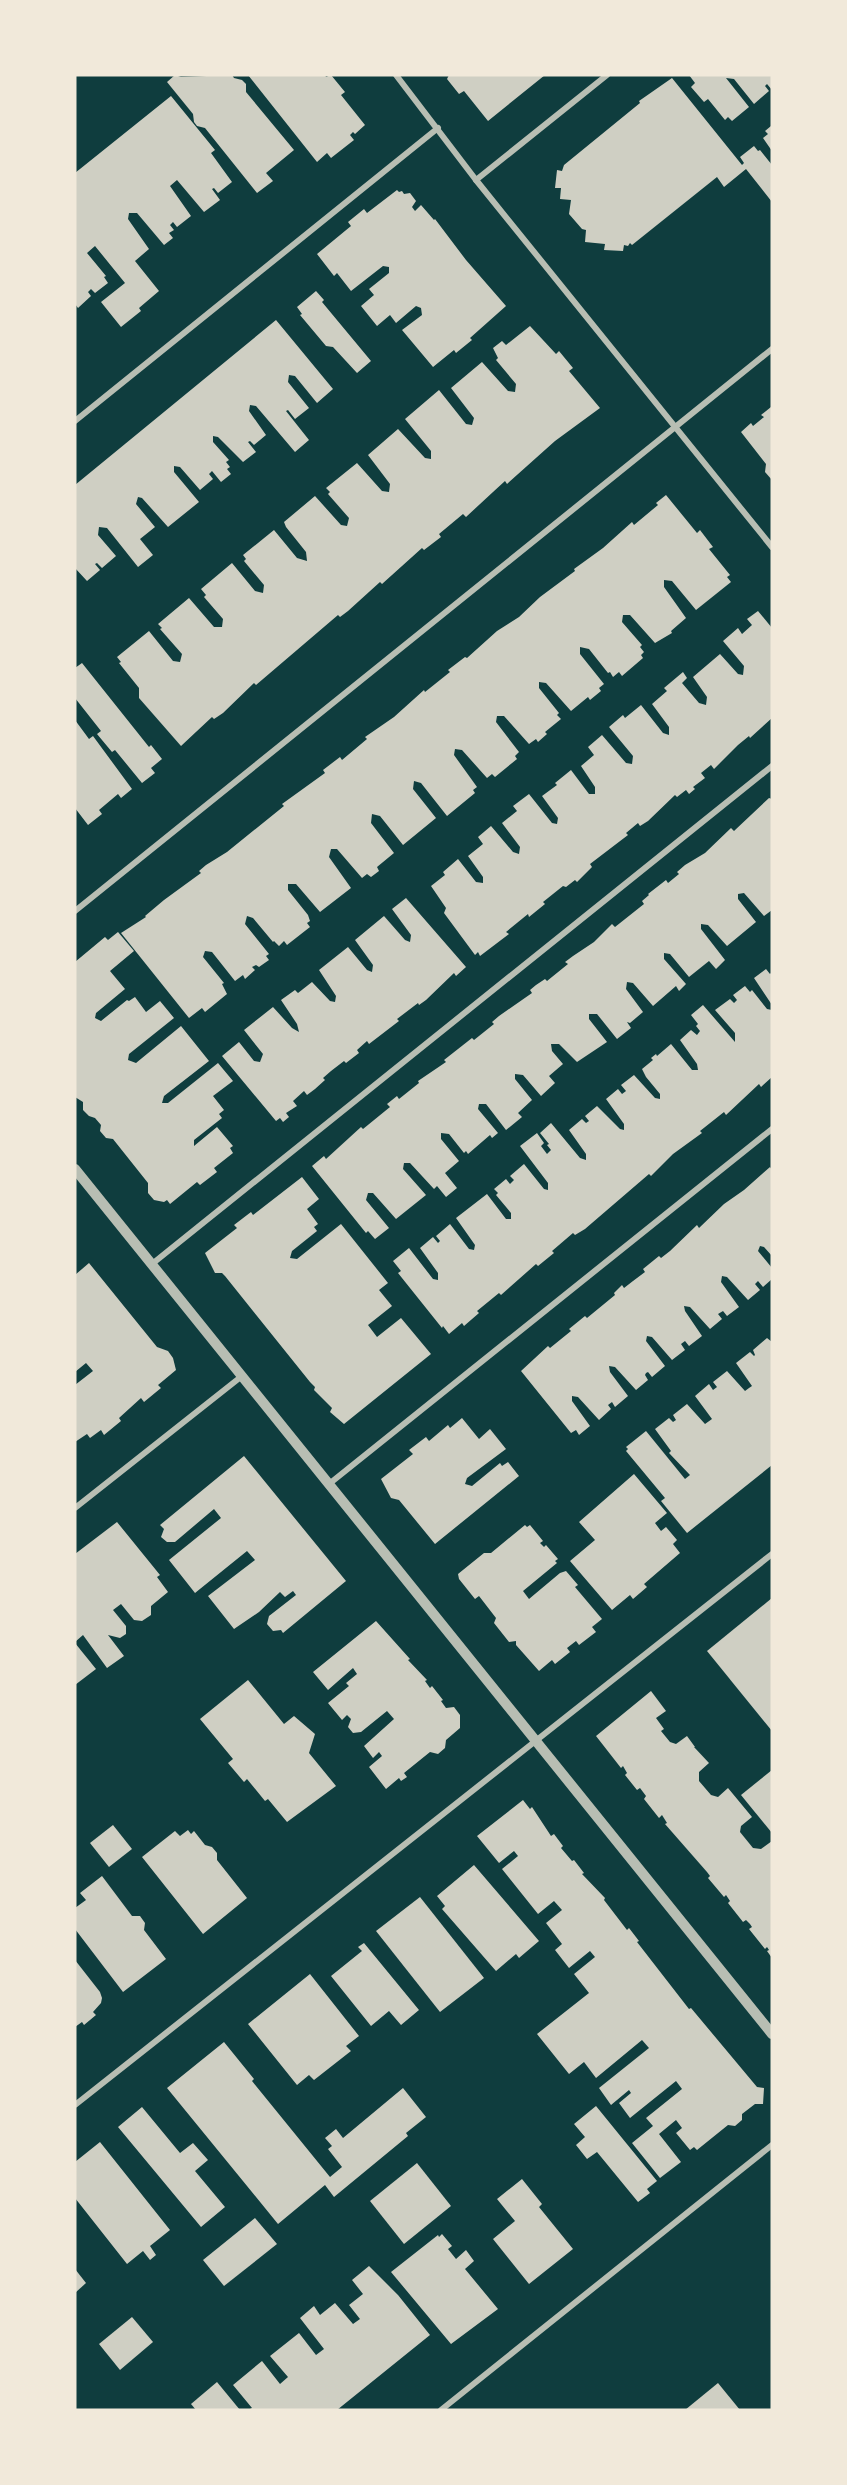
<svg xmlns="http://www.w3.org/2000/svg" width="847" height="2485" viewBox="0 0 847 2485" font-family="Figtree,sans-serif">
	<style>
		.building { fill: #cfcfc3 }
		.lines { fill: none; stroke-linecap: round; stroke-linejoin: round }
		.minor { stroke: #b8beb3; stroke-width: 6 }
		.tertiary { stroke: #b8beb3; stroke-width: 10 }
	</style>
	<rect width="100%" height="100%" fill="#0f3d3e"/>
	<g class="building">
		<polygon points="175,75 181,77 232,75 234,78 242,80 246,84 246,92 294,150 266,173 273,181 257,193 205,128 197,126 194,122 193,114 167,82"/>
		<polygon points="248,75 325,75 326,77 331,75 345,92 341,95 365,125 355,134 353,132 350,135 354,140 331,158 327,153 317,162"/>
		<polygon points="449,75 545,75 488,121 464,91 459,94 447,79"/>
		<polygon points="689,75 772,75 772,90 767,84 765,86 769,91 754,104 734,79 726,78 749,107 732,121 728,117 725,120 708,99 704,102 691,87 695,83"/>
		<polygon points="672,78 742,165 744,163 740,157 754,146 758,151 760,150 772,165 772,202 746,169 724,187 717,177 632,245 630,243 628,246 624,245 623,251 604,250 605,244 585,242 586,230 582,229 569,214 571,200 560,199 561,188 555,188 557,170 562,171 564,165 640,103 639,101"/>
		<polygon points="171,96 215,150 211,153 232,182 218,193 214,188 212,189 220,200 204,212 177,180 170,186 191,216 177,227 173,222 170,225 174,230 169,233 173,238 164,245 137,213 129,213 128,219 149,249 135,261 159,291 139,308 141,311 121,327 101,302 125,283 95,246 87,253 106,276 104,277 108,283 95,293 91,289 88,292 91,296 78,308 75,304 75,173"/>
		<polygon points="771,126 772,128 772,151 763,138 768,134 765,131"/>
		<polygon points="397,190 399,192 402,191 404,194 410,193 416,201 412,207 415,211 421,205 434,220 435,219 466,260 506,306 470,338 472,340 456,353 454,350 433,367 402,330 422,315 421,308 416,306 396,323 390,315 377,326 361,306 374,295 369,289 389,273 389,267 383,266 351,291 337,273 334,276 317,254 351,226 348,222 364,209 367,213"/>
		<polygon points="316,291 324,300 322,302 371,361 357,373 333,347 326,346 300,315 302,314 297,307"/>
		<polygon points="276,320 333,389 317,403 295,376 289,375 288,382 309,408 295,419 288,410 286,411 309,440 295,452 256,406 250,405 249,411 266,435 254,445 250,441 248,442 256,452 243,462 218,437 213,436 213,442 229,460 226,462 230,467 227,469 231,474 221,482 212,471 209,474 213,479 200,490 180,467 174,466 174,472 199,502 168,527 142,498 138,497 136,504 155,527 140,539 153,555 138,567 107,528 99,527 98,535 116,556 102,568 97,563 95,564 100,570 87,581 75,568 75,485"/>
		<polygon points="530,326 556,354 559,351 573,368 569,371 600,408 555,441 507,484 505,481 493,492 466,517 463,514 439,534 441,537 424,550 422,548 382,584 380,582 348,611 340,617 338,615 256,685 254,683 223,713 214,719 212,717 181,746 139,698 139,688 119,663 121,662 117,657 149,631 173,661 180,662 182,654 160,629 162,628 158,624 189,598 214,627 222,627 223,619 204,597 206,595 201,589 232,563 255,591 263,593 264,585 244,561 246,559 243,555 274,530 297,558 307,561 306,552 286,527 284,522 315,496 341,525 347,526 349,518 328,494 330,492 326,488 357,463 382,491 389,492 390,484 368,455 398,429 425,458 431,459 431,451 405,419 439,390 466,424 472,425 474,418 451,388 482,362 508,391 515,392 516,384 496,360 498,358 493,348 502,341 506,345"/>
		<polygon points="771,407 772,408 772,480 765,472 766,464 741,432 751,423 753,426 764,417 761,415"/>
		<polygon points="666,495 697,533 700,530 713,547 709,549 730,575 727,577 731,582 696,610 672,581 664,580 664,587 686,618 671,631 672,633 655,643 630,615 623,615 622,622 642,645 640,647 644,652 641,655 643,658 622,676 619,672 613,677 610,672 608,673 589,649 580,647 580,654 604,684 599,688 601,691 590,700 588,697 571,711 546,683 539,682 539,688 559,713 557,715 561,719 545,732 547,734 538,742 536,739 529,744 504,716 497,716 496,722 519,752 515,756 517,759 495,777 492,774 487,778 462,750 455,749 454,755 477,787 473,790 475,793 447,816 421,783 414,781 413,789 436,818 403,845 380,816 372,814 371,823 394,853 377,867 379,871 371,877 367,874 362,878 337,849 331,849 329,857 351,888 320,912 296,884 288,884 288,890 308,915 310,921 307,923 310,927 287,945 284,941 279,946 274,941 273,942 253,918 247,916 245,924 269,954 266,956 269,960 259,967 256,965 252,967 255,970 245,979 243,975 235,981 212,952 205,951 203,957 224,983 222,984 227,994 205,1012 202,1008 189,1018 121,933 146,917 145,916 164,900 201,873 199,871 206,865 227,852 284,806 282,804 325,773 323,770 340,757 342,760 367,739 365,737 394,717 424,690 425,692 450,672 448,670 465,657 467,658 497,631 519,617 540,597 575,571 574,569 603,548 632,522 634,525 658,505 656,503"/>
		<polygon points="758,611 772,628 772,718 750,738 749,736 738,745 714,769 711,765 701,773 705,778 693,787 695,789 689,794 686,790 677,797 675,795 648,821 640,826 638,823 626,833 628,835 590,864 592,867 577,882 575,880 566,887 563,886 543,902 545,904 529,917 528,914 506,932 509,934 480,956 478,952 475,955 444,913 446,908 431,886 445,875 443,872 458,859 476,882 483,883 483,877 468,856 483,844 478,837 491,826 513,852 519,854 520,847 502,823 517,811 513,806 529,794 552,823 557,824 558,818 542,796 557,785 555,783 571,770 589,794 595,794 595,787 581,766 594,755 588,747 602,735 626,763 632,764 633,756 609,727 623,715 625,718 641,705 663,733 669,735 669,727 652,704 667,691 664,688 683,672 687,678 682,683 699,703 706,705 707,697 693,677 720,654 738,674 743,675 744,666 723,641 738,628 742,634 752,625 747,619"/>
		<polygon points="82,663 149,747 151,745 162,759 151,768 155,773 142,783 115,750 112,752 97,734 101,731 75,698 75,668"/>
		<polygon points="75,720 89,739 93,736 132,789 121,798 118,794 99,810 102,814 88,825 75,808"/>
		<polygon points="769,798 772,799 772,910 764,916 744,893 738,894 738,899 756,922 727,946 708,925 701,924 701,929 725,960 716,969 709,961 689,977 670,954 664,953 664,959 686,984 679,991 676,986 653,1006 633,983 627,982 626,989 643,1012 630,1023 627,1022 631,1028 617,1039 597,1014 589,1014 589,1019 607,1042 577,1062 559,1044 551,1044 552,1051 563,1064 549,1076 555,1083 541,1096 523,1075 515,1074 515,1079 532,1100 518,1113 522,1117 506,1130 486,1104 479,1104 478,1109 498,1133 492,1138 490,1135 468,1154 466,1151 464,1153 449,1134 441,1133 441,1139 459,1161 445,1173 457,1188 446,1197 437,1186 434,1189 410,1163 404,1163 403,1169 426,1195 396,1219 373,1193 368,1193 366,1200 389,1228 375,1239 368,1231 366,1233 312,1166 324,1156 326,1159 361,1127 363,1129 390,1107 387,1104 397,1096 399,1099 419,1083 418,1081 446,1062 444,1060 472,1038 474,1040 494,1024 492,1022 499,1016 532,993 530,990 536,985 545,979 547,981 568,964 565,962 573,956 594,942 612,924 615,927 644,904 642,901 649,895 648,894 666,880 668,883 679,874 677,872 685,865 705,853 731,828 734,831"/>
		<polygon points="406,898 466,967 456,976 454,973 426,1000 419,1005 418,1003 397,1019 399,1021 369,1044 367,1041 357,1050 359,1053 346,1063 344,1061 331,1071 323,1078 325,1080 315,1089 307,1095 304,1091 293,1101 297,1106 286,1113 289,1117 283,1122 280,1118 276,1121 222,1056 239,1042 254,1061 260,1062 263,1054 244,1030 273,1007 292,1028 299,1032 297,1024 281,1000 295,990 298,993 312,982 330,1001 335,1002 336,996 319,970 348,947 367,970 372,972 373,965 355,940 384,916 405,940 410,942 411,935 392,909"/>
		<polygon points="118,932 134,951 110,971 125,989 96,1013 95,1018 101,1021 127,1000 129,1001 135,997 146,1012 160,1001 174,1018 129,1054 128,1060 136,1063 181,1026 209,1061 164,1096 162,1103 168,1103 218,1063 233,1081 213,1096 224,1110 219,1114 222,1118 194,1140 194,1146 217,1127 233,1146 230,1148 233,1153 214,1168 217,1172 200,1185 197,1182 170,1204 167,1200 164,1202 154,1200 148,1193 148,1183 113,1139 106,1138 100,1131 101,1125 95,1118 89,1116 83,1110 83,1102 75,1097 75,962 105,937 108,940"/>
		<polygon points="766,969 770,974 772,972 772,1005 754,978"/>
		<polygon points="745,986 750,992 752,990 767,1009 772,1010 772,1077 761,1087 759,1084 726,1115 724,1112 700,1131 702,1133 673,1154 651,1176 649,1174 585,1229 575,1235 573,1233 552,1251 554,1253 538,1266 536,1264 501,1295 499,1293 477,1311 479,1313 464,1326 462,1323 449,1334 443,1326 442,1328 398,1273 401,1271 393,1261 409,1248 433,1279 438,1280 438,1273 420,1248 433,1237 438,1243 440,1241 436,1236 450,1224 469,1249 474,1250 475,1245 456,1218 487,1194 506,1219 511,1219 511,1213 496,1195 498,1193 494,1189 506,1179 510,1184 514,1180 510,1176 524,1164 544,1189 548,1190 548,1183 520,1146 537,1133 544,1143 541,1146 547,1154 551,1150 547,1145 549,1144 540,1133 551,1123 580,1158 586,1160 586,1154 569,1130 582,1119 586,1123 589,1121 585,1116 597,1106 620,1129 624,1130 624,1124 606,1099 618,1089 622,1094 626,1091 621,1085 634,1075 655,1098 660,1099 660,1094 646,1077 642,1069 653,1060 651,1058 656,1054 657,1056 671,1044 692,1070 698,1070 697,1064 680,1040 691,1030 697,1035 700,1031 696,1026 698,1024 691,1015 703,1005 735,1042 735,1033 715,1010 730,999 734,1003 737,1000 733,995"/>
		<polygon points="770,1167 772,1170 772,1256 764,1247 760,1246 758,1251 772,1268 772,1279 763,1287 758,1281 755,1284 760,1290 748,1300 727,1277 722,1276 721,1282 739,1307 727,1316 723,1311 718,1314 722,1319 710,1329 690,1307 684,1306 685,1311 702,1336 689,1346 685,1341 681,1344 685,1350 672,1360 652,1337 647,1336 646,1341 665,1366 652,1377 648,1372 646,1373 645,1375 648,1380 636,1390 615,1367 609,1366 610,1372 628,1396 615,1407 612,1402 608,1405 611,1409 599,1420 578,1397 572,1396 572,1401 590,1426 579,1435 576,1430 571,1433 521,1371 548,1346 550,1348 571,1331 569,1329 585,1316 587,1318 615,1295 614,1293 622,1285 624,1288 633,1281 645,1272 643,1269 659,1256 661,1258 670,1251 697,1225 699,1228 724,1204 744,1190"/>
		<polygon points="302,1177 319,1199 307,1209 318,1224 314,1227 317,1231 292,1251 290,1258 297,1259 341,1224 388,1283 379,1290 392,1306 368,1325 377,1337 401,1318 431,1354 344,1424 330,1412 332,1408 314,1390 315,1387 310,1382 225,1276 222,1273 215,1273 205,1253 237,1228 234,1225 251,1212 253,1215"/>
		<polygon points="89,1263 157,1347 168,1351 173,1358 176,1370 158,1385 161,1388 144,1402 141,1398 119,1418 121,1421 104,1435 101,1430 90,1438 87,1434 75,1442 75,1385 93,1371 86,1363 75,1372 75,1275"/>
		<polygon points="767,1338 772,1342 772,1465 687,1533 661,1501 665,1498 626,1451 628,1449 626,1447 646,1431 685,1479 690,1475 669,1453 671,1451 655,1429 669,1418 673,1422 676,1420 673,1415 687,1404 705,1424 712,1419 695,1396 709,1384 713,1390 717,1387 713,1382 727,1371 745,1391 749,1388 752,1386 736,1363 750,1352 754,1356 755,1355 753,1350"/>
		<polygon points="462,1418 479,1439 490,1429 506,1449 467,1478 465,1484 472,1486 500,1463 502,1466 508,1462 519,1476 435,1544 399,1500 391,1498 381,1479 413,1454 409,1450 426,1437 429,1441 448,1425 450,1428"/>
		<polygon points="244,1456 346,1581 283,1633 281,1630 273,1631 267,1624 269,1616 296,1595 293,1591 285,1597 280,1592 259,1612 234,1629 208,1596 255,1560 247,1551 195,1593 169,1560 221,1518 214,1509 175,1542 167,1542 161,1537 164,1529 160,1525"/>
		<polygon points="634,1474 667,1513 655,1523 661,1531 666,1527 677,1540 673,1544 680,1553 644,1584 647,1587 633,1599 630,1595 612,1610 570,1561 595,1540 579,1522"/>
		<polygon points="117,1522 160,1575 157,1577 168,1592 151,1606 151,1615 142,1621 134,1620 121,1604 113,1610 126,1626 126,1634 120,1638 108,1635 124,1656 107,1668 83,1635 75,1642 75,1554"/>
		<polygon points="525,1525 527,1527 530,1525 543,1541 540,1543 544,1547 546,1545 558,1559 555,1561 557,1563 523,1591 529,1599 560,1573 566,1571 578,1585 575,1587 602,1619 592,1627 596,1632 579,1645 576,1641 567,1648 570,1652 555,1664 552,1660 539,1671 516,1645 516,1641 509,1642 494,1623 496,1618 479,1596 475,1599 459,1579 458,1574 484,1553 491,1553"/>
		<polygon points="772,1598 772,1731 707,1651"/>
		<polygon points="376,1621 410,1659 408,1660 427,1680 425,1681 430,1688 432,1686 443,1700 441,1701 446,1708 454,1707 460,1715 460,1728 446,1740 445,1748 438,1754 430,1752 404,1773 407,1777 401,1781 399,1778 386,1789 369,1767 382,1756 379,1752 373,1758 364,1746 394,1719 387,1711 361,1732 353,1733 348,1727 351,1719 347,1715 342,1720 328,1703 349,1686 346,1683 357,1674 353,1668 328,1690 313,1672"/>
		<polygon points="75,1643 96,1669 75,1685"/>
		<polygon points="248,1680 284,1724 294,1716 315,1734 309,1753 336,1786 287,1822 268,1799 265,1801 247,1779 244,1782 228,1763 233,1759 200,1719"/>
		<polygon points="651,1691 666,1711 656,1718 664,1729 661,1731 670,1742 676,1744 687,1736 695,1747 694,1747 709,1763 699,1772 699,1781 711,1795 718,1797 728,1788 752,1817 741,1826 740,1832 753,1848 761,1849 772,1841 772,1958 767,1951 769,1950 767,1947 765,1949 749,1929 752,1927 750,1924 746,1920 743,1922 728,1903 730,1901 726,1895 724,1897 708,1878 710,1876 707,1872 665,1824 667,1823 662,1815 659,1818 644,1799 646,1796 640,1788 637,1790 625,1775 627,1773 623,1766 621,1768 596,1736"/>
		<polygon points="772,1770 772,1833 741,1795"/>
		<polygon points="523,1800 530,1809 532,1807 551,1836 554,1834 563,1846 561,1848 572,1861 574,1860 584,1873 582,1874 605,1898 604,1900 627,1930 629,1928 639,1941 637,1942 689,2009 691,2008 757,2087 764,2088 763,2104 755,2104 742,2114 742,2120 735,2126 728,2125 697,2150 694,2147 690,2150 676,2133 682,2128 676,2120 659,2134 681,2162 660,2178 632,2143 653,2126 646,2118 682,2089 676,2081 630,2118 619,2103 631,2093 629,2090 611,2105 599,2088 649,2048 642,2040 596,2078 584,2062 569,2074 537,2034 589,1993 574,1974 595,1957 590,1951 569,1968 555,1950 562,1944 546,1923 562,1910 554,1901 538,1914 502,1869 518,1856 514,1851 499,1863 477,1836"/>
		<polygon points="113,1825 132,1849 109,1867 90,1843"/>
		<polygon points="188,1830 191,1834 194,1831 205,1845 212,1847 217,1853 217,1860 247,1898 203,1934 142,1857 175,1831 180,1836"/>
		<polygon points="474,1865 539,1941 519,1958 516,1954 496,1971 442,1909 445,1906 437,1896"/>
		<polygon points="102,1876 132,1916 140,1916 145,1923 144,1930 166,1959 123,1992 75,1929 75,1908 86,1900 80,1893"/>
		<polygon points="420,1897 484,1978 440,2012 376,1931"/>
		<polygon points="364,1943 419,2010 401,2025 389,2011 371,2026 331,1976 362,1951 358,1947"/>
		<polygon points="75,1960 100,1992 102,1998 101,2003 93,2012 96,2015 84,2025 82,2022 75,2027"/>
		<polygon points="310,1974 359,2036 346,2046 351,2051 314,2080 309,2075 297,2085 248,2024"/>
		<polygon points="224,2042 254,2079 252,2081 330,2177 342,2167 328,2149 332,2146 325,2138 336,2129 343,2138 403,2088 426,2117 406,2133 408,2136 334,2197 325,2185 278,2224 167,2088"/>
		<polygon points="596,2106 657,2181 647,2189 650,2193 638,2202 597,2152 587,2159 576,2145 585,2137 574,2124"/>
		<polygon points="142,2107 180,2153 193,2143 208,2160 195,2171 225,2207 201,2227 118,2127"/>
		<polygon points="100,2142 170,2230 150,2246 156,2255 150,2260 143,2251 127,2264 75,2198 75,2162"/>
		<polygon points="417,2163 451,2206 404,2244 370,2201"/>
		<polygon points="522,2179 542,2204 539,2207 573,2249 529,2284 493,2239 515,2221 497,2199"/>
		<polygon points="255,2218 277,2244 224,2286 203,2260"/>
		<polygon points="442,2234 452,2246 448,2249 456,2259 466,2250 474,2261 465,2269 498,2309 451,2344 391,2272 438,2235 439,2237"/>
		<polygon points="369,2266 398,2295 430,2335 337,2410 248,2410 252,2408 233,2385 262,2361 280,2384 288,2377 270,2356 299,2333 316,2355 324,2349 300,2318 314,2306 320,2315 335,2303 353,2324 360,2319 349,2305 363,2294 352,2280"/>
		<polygon points="75,2269 86,2283 75,2293"/>
		<polygon points="132,2317 153,2342 120,2370 99,2344"/>
		<polygon points="217,2382 240,2410 196,2410 191,2404"/>
		<polygon points="718,2383 740,2410 685,2410"/>
	</g>
	<g class="lines">
		<g class="minor">
			<polyline points="396,75 476,180 772,547"/>
			<polyline points="476,180 607,75"/>
			<polyline points="75,421 438,128"/>
			<polyline points="75,911 772,349"/>
			<polyline points="152,1264 772,766"/>
			<polyline points="329,1484 772,1129"/>
			<polyline points="75,1508 242,1376"/>
			<polyline points="75,2105 772,1554"/>
			<polyline points="441,2410 772,2145"/>
		</g>
		<polyline class="tertiary" points="75,1169 772,2034"/>
	</g>
	<rect width="847" height="2485" fill="none" stroke="#f1e9da" stroke-width="153"/>
</svg>
